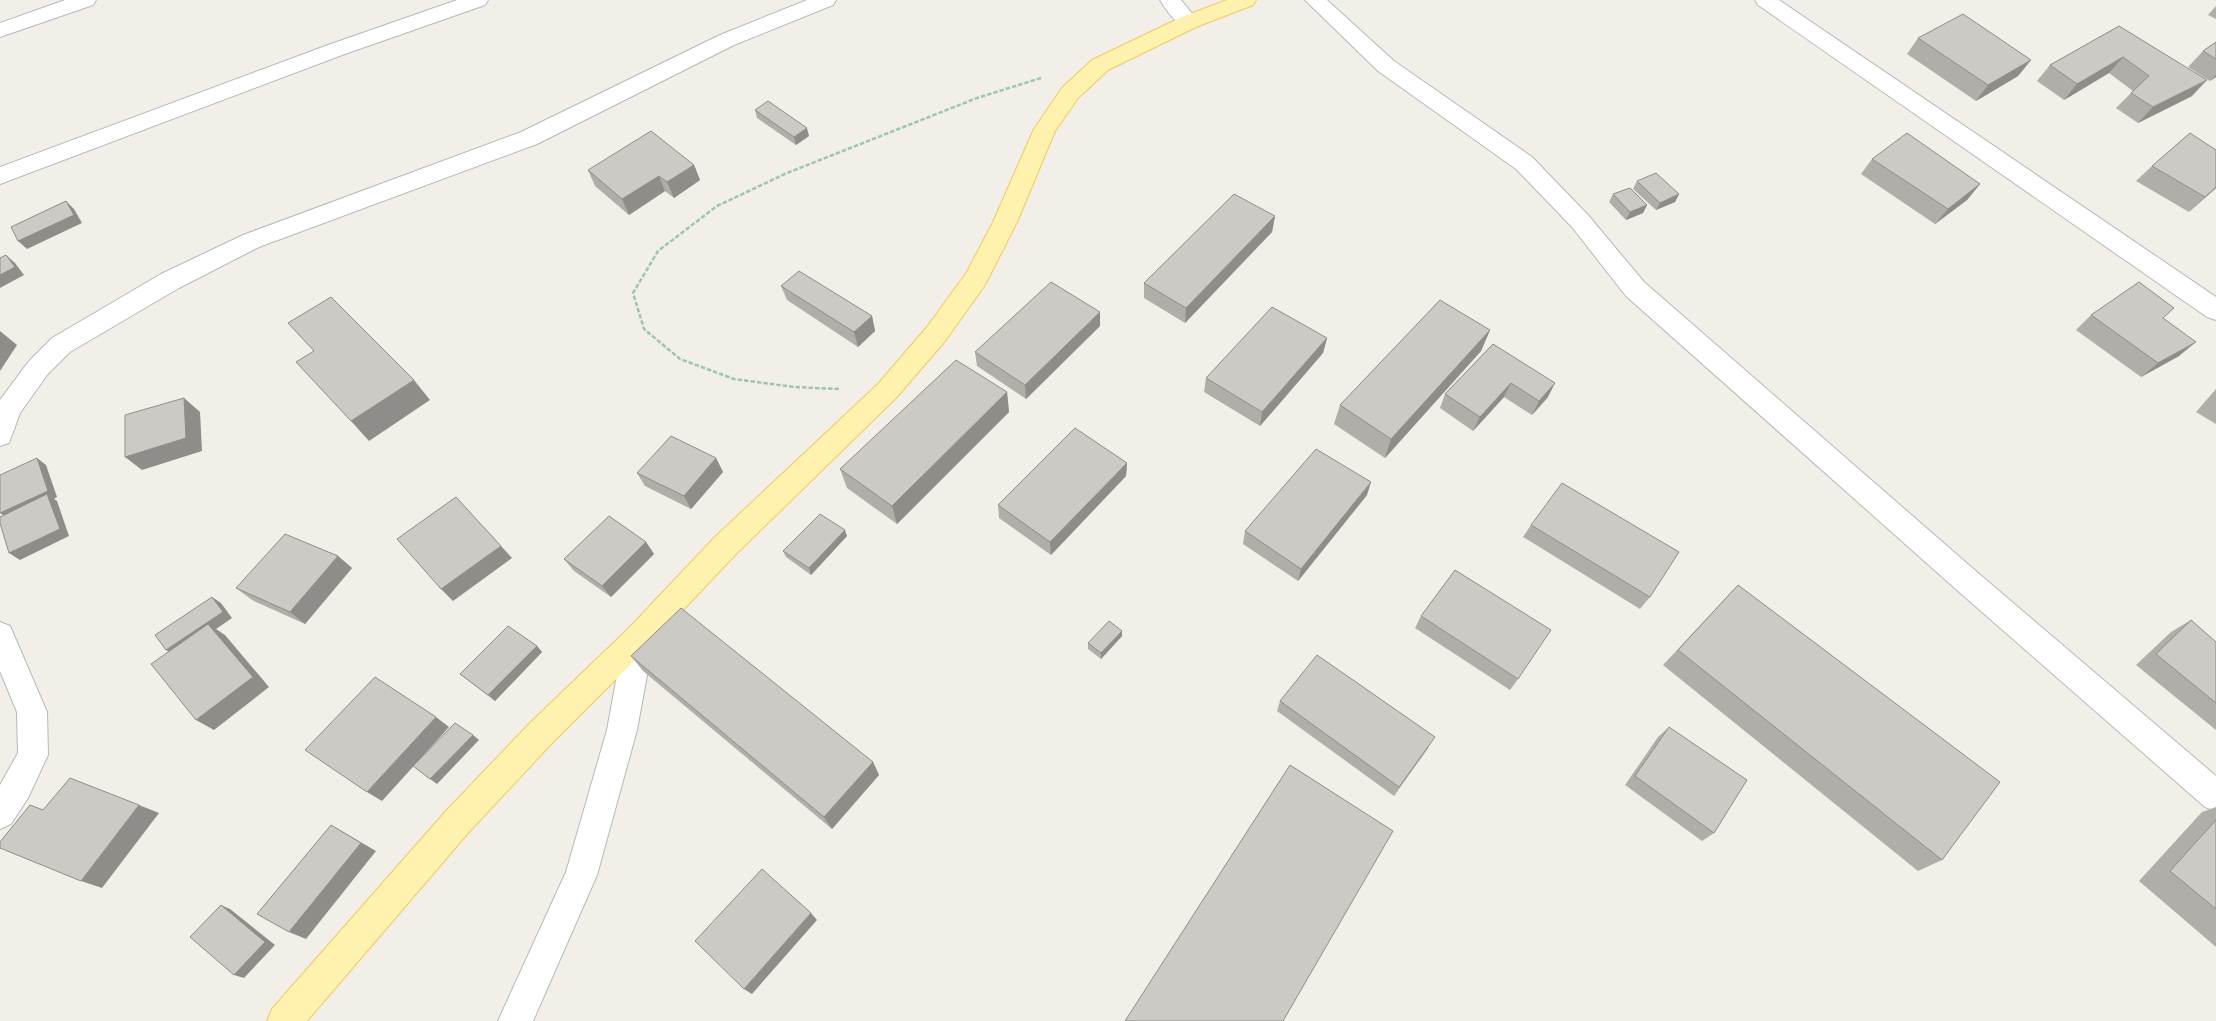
<svg xmlns="http://www.w3.org/2000/svg" width="2216" height="1021" viewBox="0 0 2216 1021" font-family="'Nunito Sans',sans-serif">
	<style>
		.lines { fill: none; stroke-linecap: round; stroke-linejoin: round }
		.minor-casing { stroke: #b5b8bc; stroke-width: 2 }
		.major-casing { stroke: #f2c960; stroke-width: 2 }
		.path { stroke: #9cc7a9; stroke-width: 2.5; stroke-dasharray: 4.5 2; stroke-linecap: butt }
		.minor { fill: #fff; fill-rule: evenodd }
		.major { fill: #fff2af; fill-rule: evenodd }
		.wall { fill: #afaea9 }
		.shaded-wall { fill: #8f8d8a }
		.building { fill: #cccac5; stroke: #8f8d8a }
	</style>
	<rect width="100%" height="100%" fill="#f1efe8"/>
	<g class="lines">
		<defs>
			<g id="minor">
				<polygon points="65,0 96,0 93,5 0,37 0,23"/>
				<polygon points="457,0 488,0 485,5 342,55 0,184 0,167 328,45"/>
				<polygon points="807,0 836,0 833,5 734,45 537,144 259,247 179,288 70,352 47,375 20,413 9,443 0,446 0,400 29,361 52,338 161,274 243,235 521,132 720,35"/>
				<path d="M1160 0H1181L1199 22 1196 27C1180 31 1168 13 1160 0Z"/>
				<polygon points="1305,0 1327,0 1394,61 1532,157 1588,215 1644,282 1978,573 2216,776 2216,811 2205,807 1958,591 1626,296 1572,227 1516,169 1378,71"/>
				<polygon points="1755,0 1779,0 2216,297 2216,320 2207,317 1758,5"/>
				<polygon points="0,622 10,626 47,712 48,755 28,798 11,824 0,829 0,785 18,753 17,712 0,671"/>
				<polygon points="639,624 649,628 654,637 637,730 597,875 533,1021 498,1021 566,872 607,730 624,637 629,628"/>
			</g>
			<polygon id="major" points="1227,0 1256,0 1253,5 1196,27 1108,70 1078,98 1055,131 1017,222 985,285 945,341 896,398 735,555 649,646 552,743 468,833 307,1021 267,1021 272,1009 446,811 530,723 629,628 715,537 878,384 927,327 967,272 993,222 1034,129 1062,88 1092,60 1182,17"/>
		</defs>
		<use href="#minor" class="minor-casing"/>
		<use href="#major" class="major-casing"/>
		<polyline class="path" points="839,389 794,387 734,379 680,359 644,329 633,293 658,251 717,206 787,173 977,98 1041,78"/>
		<use href="#minor" class="minor"/>
		<use href="#major" class="major"/>
	</g>
	<g class="wall">
		<polygon points="2216,6 2216,19 2208,15"/>
		<polygon points="2119,26 2192,96 2138,123 2116,108 2133,91 2109,73 2064,100 2037,81 2050,65"/>
		<polygon points="1918,38 2031,60 2018,76 1976,101 1907,54"/>
		<polygon points="2216,42 2216,77 2210,81 2188,67 2203,51"/>
		<polygon points="755,110 809,136 796,145 757,118"/>
		<polygon points="2216,150 2216,188 2189,212 2136,181 2152,166"/>
		<polygon points="1872,159 1980,184 1967,200 1935,224 1861,174"/>
		<polygon points="694,165 700,180 674,198 665,191 629,215 595,186 588,170"/>
		<polygon points="1637,181 1679,194 1675,202 1656,210 1633,189"/>
		<polygon points="1613,194 1647,205 1643,213 1626,220 1609,202"/>
		<polygon points="1275,216 1272,232 1185,323 1144,298 1144,283"/>
		<polygon points="781,286 872,316 875,331 858,347 787,300"/>
		<polygon points="2091,315 2163,318 2179,356 2141,377 2076,330"/>
		<polygon points="1100,326 1026,399 977,366 975,352"/>
		<polygon points="1490,330 1481,351 1385,458 1334,424 1340,405"/>
		<polygon points="1327,338 1323,353 1260,426 1204,392 1206,378"/>
		<polygon points="1493,344 1548,397 1532,415 1504,397 1473,431 1440,408 1445,394"/>
		<polygon points="2216,389 2216,424 2196,412"/>
		<polygon points="1007,392 1009,412 897,524 847,488 840,469"/>
		<polygon points="716,458 723,472 691,509 645,486 637,473"/>
		<polygon points="1127,463 1126,476 1051,555 999,518 998,505"/>
		<polygon points="1367,495 1298,581 1243,544 1245,531"/>
		<polygon points="1531,525 1650,597 1640,609 1523,537"/>
		<polygon points="847,536 811,575 786,557 783,551"/>
		<polygon points="646,542 654,554 611,597 574,571 564,559"/>
		<polygon points="338,556 352,568 305,624 252,600 236,588"/>
		<polygon points="1738,585 1942,860 1918,871 1663,665"/>
		<polygon points="1421,616 1518,679 1510,690 1415,628"/>
		<polygon points="2191,620 2216,642 2216,730 2136,665 2171,632"/>
		<polygon points="1122,631 1122,636 1101,659 1088,649 1088,643"/>
		<polygon points="537,646 542,652 495,701 460,674"/>
		<polygon points="631,656 873,762 879,775 832,829 643,671"/>
		<polygon points="1280,701 1429,747 1394,796 1277,711"/>
		<polygon points="1669,727 1714,833 1702,841 1625,785 1658,737"/>
		<polygon points="2216,807 2216,947 2139,881 2202,812"/>
	</g>
	<g class="shaded-wall">
		<polygon points="2123,57 2109,73 2064,100 2077,84"/>
		<polygon points="2031,60 2018,76 1976,101 1988,85"/>
		<polygon points="2216,75 2216,77 2210,81"/>
		<polygon points="2207,80 2192,96 2138,123 2153,107"/>
		<polygon points="807,128 809,136 796,145 794,137"/>
		<polygon points="694,165 700,180 674,198 667,182"/>
		<polygon points="659,176 665,191 629,215 622,199"/>
		<polygon points="1980,184 1967,200 1935,224 1948,209"/>
		<polygon points="2216,187 2216,188 2189,212 2205,197"/>
		<polygon points="1679,194 1675,202 1656,210 1660,203"/>
		<polygon points="66,201 74,209 82,223 27,249 18,241"/>
		<polygon points="1647,205 1643,213 1626,220 1630,212"/>
		<polygon points="1275,216 1272,232 1185,323 1186,308"/>
		<polygon points="6,255 15,263 24,275 0,288 0,275"/>
		<polygon points="1100,312 1100,326 1026,399 1025,385"/>
		<polygon points="872,316 875,331 858,347 854,332"/>
		<polygon points="1490,330 1481,351 1385,458 1391,439"/>
		<polygon points="0,331 17,345 0,371"/>
		<polygon points="1327,338 1323,353 1260,426 1262,412"/>
		<polygon points="2196,342 2179,356 2141,377 2158,363"/>
		<polygon points="414,380 430,400 369,441 351,421"/>
		<polygon points="1511,383 1504,397 1473,431 1480,417"/>
		<polygon points="1555,383 1548,397 1532,415 1539,401"/>
		<polygon points="1007,392 1009,412 897,524 892,506"/>
		<polygon points="184,398 200,412 202,451 142,470 125,457"/>
		<polygon points="37,458 46,465 57,497 54,499 57,501 69,536 20,560 9,553 10,520 0,513"/>
		<polygon points="716,458 723,472 691,509 684,496"/>
		<polygon points="1127,463 1126,476 1051,555 1050,542"/>
		<polygon points="1371,482 1367,495 1298,581 1301,569"/>
		<polygon points="845,530 847,536 811,575 809,568"/>
		<polygon points="646,542 654,554 611,597 602,586"/>
		<polygon points="501,546 512,558 453,601 441,589"/>
		<polygon points="338,556 352,568 305,624 290,612"/>
		<polygon points="212,597 221,603 232,618 216,629 225,635 269,687 214,730 196,720 175,656 166,650"/>
		<polygon points="1122,631 1122,636 1101,659 1101,653"/>
		<polygon points="537,646 542,652 495,701 488,695"/>
		<polygon points="436,717 449,727 382,801 367,792"/>
		<polygon points="473,735 479,740 437,784 430,779"/>
		<polygon points="873,762 879,775 832,829 824,817"/>
		<polygon points="139,805 159,813 102,888 81,881"/>
		<polygon points="331,825 376,851 306,939 289,932"/>
		<polygon points="221,905 230,909 275,945 244,978 234,975"/>
		<polygon points="811,913 817,920 752,994 744,989"/>
	</g>
	<g class="building">
		<polygon points="1963,14 2031,60 1988,85 1918,38"/>
		<polygon points="2119,26 2207,80 2153,107 2131,93 2149,76 2123,57 2077,84 2050,65"/>
		<polygon points="2216,42 2216,59 2203,51"/>
		<polygon points="768,101 807,128 794,137 755,110"/>
		<polygon points="651,131 694,165 667,182 659,176 622,199 588,170"/>
		<polygon points="1907,133 1980,184 1948,209 1872,159"/>
		<polygon points="2190,133 2216,150 2216,187 2205,197 2152,166"/>
		<polygon points="1656,173 1679,194 1660,203 1637,181"/>
		<polygon points="1630,188 1647,205 1630,212 1613,194"/>
		<polygon points="1234,194 1275,216 1186,308 1144,283"/>
		<polygon points="66,201 74,215 18,241 11,227"/>
		<polygon points="6,255 15,267 0,275 0,258"/>
		<polygon points="799,271 872,316 854,332 781,286"/>
		<polygon points="1051,282 1100,312 1025,385 975,352"/>
		<polygon points="2139,282 2174,308 2163,318 2196,342 2158,363 2091,315"/>
		<polygon points="331,297 414,380 351,421 296,362 314,351 288,323"/>
		<polygon points="1440,300 1490,330 1391,439 1340,405"/>
		<polygon points="1272,307 1327,338 1262,412 1206,378"/>
		<polygon points="1493,344 1555,383 1539,401 1511,383 1480,417 1445,394"/>
		<polygon points="956,360 1007,392 892,506 840,469"/>
		<polygon points="184,398 186,438 125,457 125,415"/>
		<polygon points="1075,428 1127,463 1050,542 998,505"/>
		<polygon points="671,436 716,458 684,496 637,473"/>
		<polygon points="1316,449 1371,482 1301,569 1245,531"/>
		<polygon points="37,458 48,491 0,513 0,475"/>
		<polygon points="1562,483 1679,552 1650,597 1531,525"/>
		<polygon points="47,494 60,529 9,553 0,523 0,517"/>
		<polygon points="456,497 501,546 441,589 397,539"/>
		<polygon points="820,514 845,530 809,568 783,551"/>
		<polygon points="609,516 646,542 602,586 564,559"/>
		<polygon points="285,534 338,556 290,612 236,588"/>
		<polygon points="1455,570 1551,630 1518,679 1421,616"/>
		<polygon points="1738,585 2000,782 1942,860 1678,650"/>
		<polygon points="212,597 223,612 166,650 155,635"/>
		<polygon points="681,608 873,762 824,817 631,656"/>
		<polygon points="2191,620 2216,642 2216,703 2156,654"/>
		<polygon points="1109,621 1122,631 1101,653 1088,643"/>
		<polygon points="208,624 253,677 196,720 151,664"/>
		<polygon points="508,626 537,646 488,695 460,674"/>
		<polygon points="1317,655 1435,737 1399,787 1280,701"/>
		<polygon points="375,677 436,717 367,792 305,750"/>
		<polygon points="455,723 473,735 430,779 413,766"/>
		<polygon points="1669,727 1747,780 1714,833 1635,776"/>
		<polygon points="1290,765 1393,831 1283,1021 1125,1021"/>
		<polygon points="70,778 139,805 81,881 0,848 0,842 30,805 43,810"/>
		<polygon points="2216,820 2216,909 2170,871"/>
		<polygon points="331,825 361,843 289,932 257,914"/>
		<polygon points="762,869 811,913 744,989 695,941"/>
		<polygon points="221,905 265,942 234,975 190,937"/>
	</g>
</svg>
